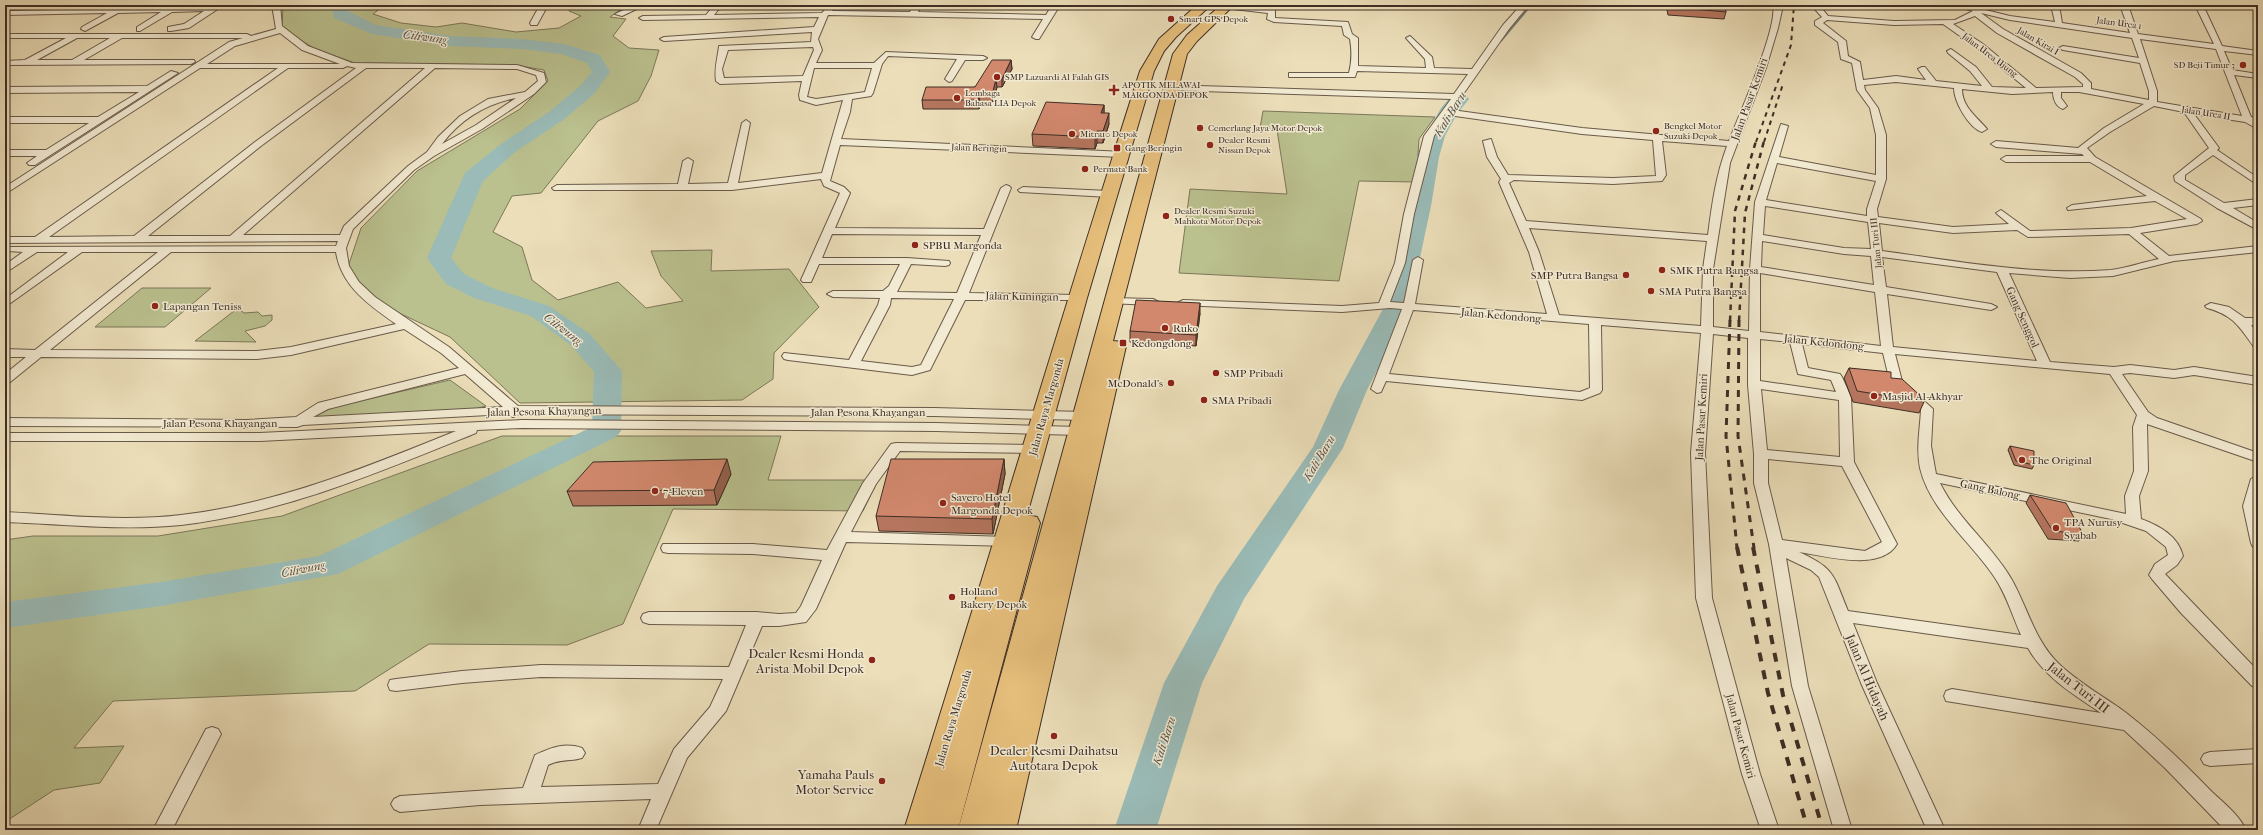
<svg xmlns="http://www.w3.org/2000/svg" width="2263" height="835" viewBox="0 0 2263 835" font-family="'IM FELL French Canon',serif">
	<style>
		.green { fill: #bac08e; stroke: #7c775a }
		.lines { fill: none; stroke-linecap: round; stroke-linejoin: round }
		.stream { stroke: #75837d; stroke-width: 3 }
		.river { fill: #9abbb7; fill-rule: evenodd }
		.street-casing { stroke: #695a4a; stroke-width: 2 }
		.highway-casing { stroke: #3e2e25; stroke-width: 2 }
		.street { fill: #f2ead2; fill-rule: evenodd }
		.highway { fill: #e6bf7c; fill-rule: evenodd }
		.rail-far3 { stroke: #3e2e25; stroke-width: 2; stroke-dasharray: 4.5 4.5; stroke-linecap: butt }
		.rail-far2 { stroke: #3e2e25; stroke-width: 2.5; stroke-dasharray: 5.5 5.5; stroke-linecap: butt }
		.rail-far1 { stroke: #3e2e25; stroke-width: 3; stroke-dasharray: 7 7; stroke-linecap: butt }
		.rail { stroke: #3e2e25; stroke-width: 4; stroke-dasharray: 9 9; stroke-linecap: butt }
		.wall { fill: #b5755e; stroke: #3e2e25 }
		.shaded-wall { fill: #935f4c; stroke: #3e2e25 }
		.building { fill: #d2886d; stroke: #3e2e25 }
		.poi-dot { fill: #8f2418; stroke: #f2ead2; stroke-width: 1.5 }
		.labels { text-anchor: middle; stroke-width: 3; stroke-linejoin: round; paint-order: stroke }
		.far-poi-label { font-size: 9px; fill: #3e2e25; stroke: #f2ead2; text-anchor: start }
		.far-street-label { font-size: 9px; fill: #3e2e25; stroke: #f2ead2 }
		.street-label { font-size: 11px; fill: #3e2e25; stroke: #f2ead2 }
		.poi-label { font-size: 11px; fill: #3e2e25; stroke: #f2ead2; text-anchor: start }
		.water-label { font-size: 12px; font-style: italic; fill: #55514a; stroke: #f2ead2 }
		.near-poi-label { font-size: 13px; fill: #3e2e25; stroke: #f2ead2; text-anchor: end }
		.near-street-label { font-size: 13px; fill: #3e2e25; stroke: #f2ead2 }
	</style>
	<rect width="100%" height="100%" fill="#ebdeb9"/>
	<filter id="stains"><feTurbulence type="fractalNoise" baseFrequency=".005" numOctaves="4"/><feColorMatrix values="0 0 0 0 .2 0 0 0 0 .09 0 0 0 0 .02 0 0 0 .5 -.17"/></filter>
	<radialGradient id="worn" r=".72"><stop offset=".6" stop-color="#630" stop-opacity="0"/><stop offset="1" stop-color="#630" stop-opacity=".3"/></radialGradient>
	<g class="green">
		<polygon points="283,5 385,5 373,14 401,23 436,27 462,23 516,32 559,28 581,16 569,11 570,5 627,5 610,17 626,19 613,36 629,48 659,50 651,76 638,101 598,121 541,193 512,196 493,232 522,247 532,280 558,300 618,282 646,308 683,301 661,276 651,251 712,250 711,271 789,269 819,307 774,353 773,379 742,400 520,403 450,337 365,297 348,267 361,228 417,171 520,109 548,81 544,70 515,65 355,63 317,50 282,29"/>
		<polygon points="1263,111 1435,117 1419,139 1416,182 1359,181 1339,281 1179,273 1190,189 1287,194 1277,130 1260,128"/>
		<polygon points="142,288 211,288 165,327 95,327"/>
		<polygon points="238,308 244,313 258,312 262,316 272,315 272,320 265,326 245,331 256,342 195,341"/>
		<polygon points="450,380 486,406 470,410 308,419 334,407"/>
		<polygon points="502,436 781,436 768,480 878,480 863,511 673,509 623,624 567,645 429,644 355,691 113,701 74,748 124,746 100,783 54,790 5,822 5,540 33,536 158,536 282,516"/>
	</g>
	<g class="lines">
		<polyline class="stream" points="1501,40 1528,8"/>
		<g class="river">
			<polygon points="331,5 347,5 348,11 376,25 450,36 522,39 564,44 600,55 610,72 594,94 563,120 515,152 483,181 451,258 464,274 492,288 549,306 590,334 622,371 621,431 616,437 338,574 161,606 5,628 5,602 161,582 319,556 592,427 594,372 572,346 531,316 474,298 446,284 427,258 465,173 501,144 549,112 580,86 592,72 587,63 561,54 522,49 450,46 372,34 334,18"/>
			<polygon points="1459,93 1466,95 1469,99 1457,114 1445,136 1439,157 1431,206 1409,309 1367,390 1343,448 1244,599 1202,683 1156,830 1114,830 1164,683 1217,586 1313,447 1339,390 1383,309 1409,206 1417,157 1425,136 1441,108 1452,95"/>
		</g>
		<defs>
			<g id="street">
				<polygon points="215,5 224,5 189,28 171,31 168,31 168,27 184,24 204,11 172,12 140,31 137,31 137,27 161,12 118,13 85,31 81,29 82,27 107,13 5,15 5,11 212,7"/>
				<path d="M272 5H280L282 26 308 46 352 63 517 65 544 73 546 82 534 94 482 129 434 156 414 170 353 229 346 248 349 266 359 282 375 297 449 347 518 406 934 408 1083 412 1089 416 1083 420 934 416 519 414 513 417 507 414 303 425 297 427 5 426V418L246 420 296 417 318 403 459 368 441 353 404 329 291 355 257 359 41 357 9 383 5 384V374L26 357H5V349L35 350 158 252H82L5 307V299L68 252H37L5 273V265L23 252 8 251V247L336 246 338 241 5 243V237H35L278 68H200L5 194V187L229 42 243 38H122L84 60H194L195 62 191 64 5 65V61L25 60 66 38H5V34H247L251 36 276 29ZM280 33 302 50 340 64H207L235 46ZM77 38H110L72 60H37ZM347 66 356 68 255 142 134 236 49 237 288 68H343ZM366 68H425L230 236H148L261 146ZM435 68 517 69 536 75 538 81 525 92 488 99 460 116 438 137 427 152 408 166 344 226 340 235H243ZM516 98 476 125 442 144C461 119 486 104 516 98ZM171 252H336C341 286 370 306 396 324L291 347 257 351 50 350ZM465 374 503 407 313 417 328 409Z"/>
				<path d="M415 5H436C431 9 420 9 415 5Z"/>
				<polygon points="509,5 517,5 512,9 508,7"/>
				<polygon points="540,5 548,5 537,25 531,25 530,23"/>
				<polygon points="635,5 645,5 622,16 615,14"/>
				<path d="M714 5H722L714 15 822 13 829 5H837L832 11 910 12 913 5H921L918 12 1046 15 1052 5H1060L1039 39H1036L1032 37 1043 19 828 15 818 39 822 50 816 63H874L886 52 983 56 987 58 983 60H965L952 81 949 82 945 79 957 59 888 56 882 64 873 93 871 96 852 99 850 112 841 139 1125 152V156L1122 157 840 145 830 181 844 187 850 193 835 228 984 229 1001 188 1006 185 1009 186 1011 188 969 293 1077 295 1081 296 1083 298 1081 300H965L930 370 912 375 788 360 784 359 782 356 784 353 849 360 878 305 880 298 833 297 827 294 833 291H883L889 286 900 264H819L811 282H803L801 280 840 193 824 186 821 179 732 190H554L552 188 557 185 678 184 683 161 688 158 693 161 688 184 728 183 742 123 746 120 750 123 738 183 822 173 843 100 816 105 800 100 799 95 802 81 720 84 716 81C714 69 718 56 719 46L811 42 812 32 664 41 660 39 664 37 814 27 819 17 643 20 639 18 643 16 706 15ZM813 47 814 50 803 76 724 78 722 69 728 50ZM814 68H872L865 92 816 99 807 97ZM832 234 981 235 957 293 897 292 911 264 945 266 949 265 950 263 949 261 907 258H822ZM891 298 954 299 921 365 912 367 861 361 890 305Z"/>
				<path d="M1230 5 1275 9V18L1348 22 1352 34 1358 38V66L1426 68 1425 59 1406 38 1410 36 1432 57 1434 68 1472 69 1503 25 1521 5H1529L1509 29 1452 110 1582 128 1729 141C1739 115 1778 28 1773 5H1781L1782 10 1778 28 1766 68 1730 163 1713 269V327L1749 331 1750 269 1755 202 1781 124 1788 126 1779 157 1876 175V135L1870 108 1857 90 1852 63 1841 59 1838 42 1815 25V21L1822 17 1811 5H1819L1828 16 1894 21 1955 20 1973 11 1952 5H1965L2010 16 2055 22 2051 5H2059L2062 23 2130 33 2120 5H2128L2138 34 2214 44 2195 5H2203L2222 46 2258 51V55L2224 51 2232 70 2258 74V78L2234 75 2251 117 2258 118V125L2254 127 2245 122 2194 114 2219 148 2217 150 2258 178V185L2213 155 2185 175V180L2224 203 2258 199V205L2233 208 2258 223V230L2217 208 2175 181 2174 176 2209 148 2184 112 2154 106 2110 132 2087 148 2095 157 2201 219 2202 221 2197 224 2140 233 2169 256 2258 246V252L2174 261 2113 276 2070 278 2009 273 2050 362 2114 367 2130 365 2174 370 2194 367 2258 377V385L2194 375 2174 378 2130 373 2122 374 2148 412 2157 418 2258 453V462L2147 424 2148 471 2139 496 2141 519C2160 526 2178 536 2183 556L2177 565 2165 574 2258 671V687L2252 686 2181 613 2152 579 2149 575 2155 564 2168 555 2166 547 2146 531 2111 519 1940 483C1958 520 1992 545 2012 580 2028 609 2035 641 2059 664 2079 683 2103 696 2125 712 2156 736 2185 764 2212 792 2224 803 2239 815 2246 830H2225L2165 768 2124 730 1946 701 1944 696 1946 691 1952 689 2101 713C2074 695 2044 677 2028 648L1853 623 1877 683 1945 830H1927L1861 683 1819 577 1811 570 1786 558 1808 686 1852 830H1834L1792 686 1769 544 1754 483V454L1748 385V338L1713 334 1705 453 1712 598 1760 774 1779 830H1761L1742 774 1696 598 1691 453 1701 333 1601 325 1602 390 1600 393 1582 400 1386 381 1381 392 1377 393 1371 389 1402 309 1390 308 1342 312 1179 305 1177 303 1183 300 1342 306 1379 303 1395 263 1404 214 1424 136 1451 99 1170 90 1166 87 1167 85 1454 94 1468 74 1357 71 1355 77H1289V73H1349C1352 61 1352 51 1350 39L1344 35 1342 26 1274 22 1267 19 1268 13 1233 9 1229 7ZM1981 13 2010 20 2132 38 2139 58 2063 46 2059 48 2063 50 2140 63 2149 91V100L2091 89V83L2081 73 2003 29ZM1975 16 1997 33 2075 77 2083 84V87L2036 88 1983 44 1953 24ZM1827 20 1894 25 1943 24 1977 48 2026 88 1992 87 1976 67 1951 49 1947 51 1948 53 1970 71 1982 86 1936 81 1925 67H1922L1918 69 1926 80 1896 76 1863 80 1860 62 1848 56 1846 41 1823 23ZM2140 39 2216 49 2242 116 2157 102V91ZM1896 82 1954 88C1954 102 1969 128 1982 132L1987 129C1977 117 1962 107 1962 89L2012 94 2053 92C2053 99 2056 107 2063 109L2067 106 2061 98V92H2079L2144 104 2104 128 2078 148 1996 141 1991 144 1996 147 2082 154 2084 156H2006L2001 159 2006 162H2090L2147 196 2072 205 2067 208 2068 210 2155 201 2187 219 2131 228 2030 231 2001 210 1996 213 2009 224 1953 227 1878 217 1877 209 1886 179V135L1878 108 1865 90 1864 85ZM1448 115 1582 134 1653 140 1656 176 1613 178 1508 175 1497 157 1491 139 1483 141 1487 157 1501 179 1499 182 1529 252 1547 314 1415 304 1423 260 1418 257 1413 260 1404 303 1390 302 1405 263 1414 214 1434 136ZM1662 141 1727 146C1716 175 1712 204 1708 235L1526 221 1509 183 1514 180 1613 184 1662 181 1666 175ZM1777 163 1876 181 1867 209V216L1766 200ZM1765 206 1868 222 1871 249 1844 248 1763 235ZM1879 223 1953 233 2017 230 2028 237 2129 234 2159 259C2143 262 2127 268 2111 270 2035 276 1957 261 1882 251ZM1529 228 1707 241 1703 269 1701 326 1559 315 1539 252ZM1762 241 1844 254 1871 256 1874 285 1761 267ZM1882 257 1997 272 2037 361 1893 347 1887 294 1991 310 1997 307 1991 304 1886 287ZM1760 273 1875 292 1881 346 1760 332ZM1413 310 1589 324 1590 388 1580 392 1389 374ZM1760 339 1790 342 1798 374 1831 380 1836 392 1760 381ZM1802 344 1883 353 1890 382 1921 410C1920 429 1916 448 1920 468 1930 510 1969 540 1993 575 2006 593 2012 615 2021 635L1848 611C1833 575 1836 569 1799 552 1825 556 1881 572 1897 544L1854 462 1851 397 1842 377 1840 374 1808 368ZM1895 354 2110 374 2137 415 2133 427 2134 471 2125 496 2126 514 1936 474 1931 446 1933 409 1902 381ZM1761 389 1839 400 1840 457 1767 450ZM1768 459 1842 466 1882 542 1865 551 1782 540 1768 483Z"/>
				<polygon points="171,71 178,73 35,165 29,165 27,163 37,156 5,156 5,150 46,150 89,123 5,123 5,117 98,117 139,92 5,93 5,87 147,86"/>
				<polygon points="1023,187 1109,191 1114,194 1109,197 1020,192 1018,190"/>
				<polygon points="1112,298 1153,299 1159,302 1153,305 1108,303 1106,301 1108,299"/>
				<path d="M2211 303 2229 307 2245 318H2258V326L2251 325 2258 335V348L2254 347C2239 326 2233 315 2207 308L2205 306Z"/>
				<path d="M522 420 936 423 1079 427 1086 431 1079 435 936 431 522 428 477 430 476 433C380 472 284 513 181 525 123 531 63 524 5 522V512C63 515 123 522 181 515 277 504 367 467 456 431L260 441H5V433H260Z"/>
				<path d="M896 443 1034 445 1041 449 1034 453 900 451 876 484 851 532 1007 537 1012 538 1014 542 1012 546 846 542 816 609 806 622 779 626H762L726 711 687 758 656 830H638L651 799 480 805 400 812 394 809 391 804 394 799 400 796 523 788 535 755C551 748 564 742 582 748L585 753 582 758C569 762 563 758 548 765L541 787 658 784 674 749 710 707 723 679 541 677 462 683 396 691 390 690 388 685 390 680 396 679 462 671 541 665 729 667 746 625 649 624 643 622 641 618 643 614 649 612H757L779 614 796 613 801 606 822 560 753 554 668 553 663 552 661 548 663 544H753L827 550 863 483 891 444Z"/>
				<polygon points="2258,475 2258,548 2253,547 2251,543 2243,506 2251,479"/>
				<polygon points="212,727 218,729 221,734 172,830 153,830 206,729"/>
				<polygon points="2258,749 2258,763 2210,766 2204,764 2201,759 2204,754 2210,752"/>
			</g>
			<g id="highway">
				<path d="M1197 5H1211L1176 37 1164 51 1154 71 1087 298 1027 515 1037 517 1040 523 958 830H904C984 577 1059 323 1140 71L1159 39Z"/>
				<polygon points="1221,5 1234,5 1197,41 1187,54 1113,341 1123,342 1126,346 1016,830 958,830 1173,54 1187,35"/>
			</g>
		</defs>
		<use href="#street" class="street-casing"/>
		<use href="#highway" class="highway-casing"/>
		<use href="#street" class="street"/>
		<use href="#highway" class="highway"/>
		<g class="rail-far3">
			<polyline points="1756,142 1791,45 1794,5"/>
			<polyline points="1764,142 1783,84"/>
		</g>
		<g class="rail-far2">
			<polyline points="1730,321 1735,211 1756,141"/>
			<polyline points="1739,321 1745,213 1764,141"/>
		</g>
		<g class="rail-far1">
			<polyline points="1730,320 1726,436 1737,548"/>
			<polyline points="1739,320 1738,436 1754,548"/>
		</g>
		<g class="rail">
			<polyline points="1737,547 1768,693 1808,830"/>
			<polyline points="1753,547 1783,695 1823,830"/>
		</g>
	</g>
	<g class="wall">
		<polygon points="1557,5 1596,5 1596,8"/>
		<polygon points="1666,5 1724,5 1726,12 1724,19 1668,15"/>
		<polygon points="1011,60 1012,69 1002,87 997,87 993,104 980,104 979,109 923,109 922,100 975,87"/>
		<polygon points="1104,105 1104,113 1109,124 1103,143 1097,143 1095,149 1033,146 1032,134"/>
		<polygon points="1200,313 1196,346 1130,342 1130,331"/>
		<polygon points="1849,368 1891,378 1924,402 1919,413 1853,402 1844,378"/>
		<polygon points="2010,446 2034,465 2032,469 2014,465 2008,450"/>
		<polygon points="1004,459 1005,474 993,534 879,531 876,516"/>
		<polygon points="731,474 717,505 573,506 567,491"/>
		<polygon points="2030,495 2083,534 2079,541 2048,539 2026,503"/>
	</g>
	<g class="shaded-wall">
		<polygon points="1011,60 1012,69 1002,87 1002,79"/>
		<polygon points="996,79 997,87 993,104 992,95"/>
		<polygon points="979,95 980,104 979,109 978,100"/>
		<polygon points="1104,105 1104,116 1101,113"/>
		<polygon points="1109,113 1109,124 1103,143 1103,131"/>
		<polygon points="1097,131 1097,143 1095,149 1095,137"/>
		<polygon points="1200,303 1200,313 1196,346 1196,335"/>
		<polygon points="727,459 731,474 717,505 714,490"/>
		<polygon points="1004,459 1005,474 993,534 992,519"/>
	</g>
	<g class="building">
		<polygon points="1670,5 1724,5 1726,12 1670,7"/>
		<polygon points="992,60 1011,60 1002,79 996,79 992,95 979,95 978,100 922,100 926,87 975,87"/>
		<polygon points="1046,102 1104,105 1101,113 1109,113 1103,131 1097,131 1095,137 1032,134"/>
		<polygon points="1136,300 1200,303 1196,335 1130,331"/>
		<polygon points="1849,368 1891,372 1891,378 1902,379 1925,400 1924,402 1857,391"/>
		<polygon points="2010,446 2034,451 2034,465 2016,461"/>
		<polygon points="727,459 714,490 567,491 593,462"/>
		<polygon points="891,459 1004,459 992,519 876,516"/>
		<polygon points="2030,495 2066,503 2083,534 2053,531"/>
	</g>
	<g class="poi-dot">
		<circle cx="1171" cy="19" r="4"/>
		<circle cx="2243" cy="65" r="4"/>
		<circle cx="997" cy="77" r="4"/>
		<path d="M1112 84h4v4h4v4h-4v4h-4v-4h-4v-4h4z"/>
		<circle cx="957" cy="98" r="4"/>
		<circle cx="1200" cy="128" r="4"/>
		<circle cx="1656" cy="131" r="4"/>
		<circle cx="1072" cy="134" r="4"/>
		<circle cx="1210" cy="145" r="4"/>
		<rect x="1113" y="144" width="8" height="8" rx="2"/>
		<circle cx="1085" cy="169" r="4"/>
		<circle cx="1166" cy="216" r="4"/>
		<circle cx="915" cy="245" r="4"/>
		<circle cx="1662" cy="270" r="4"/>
		<circle cx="1626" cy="275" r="4"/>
		<circle cx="1651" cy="291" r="4"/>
		<circle cx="155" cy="306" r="4"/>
		<circle cx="1165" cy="328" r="4"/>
		<rect x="1119" y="339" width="8" height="8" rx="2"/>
		<circle cx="1216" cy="373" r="4"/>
		<circle cx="1171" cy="383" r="4"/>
		<circle cx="1874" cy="396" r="4"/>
		<circle cx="1204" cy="400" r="4"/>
		<circle cx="2022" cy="460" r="4"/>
		<circle cx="655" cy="491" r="4"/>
		<circle cx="943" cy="503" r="4"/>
		<circle cx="2056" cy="528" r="4"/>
		<circle cx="952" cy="597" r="4"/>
		<circle cx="872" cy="660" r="4"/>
		<circle cx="1054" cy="736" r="4"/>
		<circle cx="882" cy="781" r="4"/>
	</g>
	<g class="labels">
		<g class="far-poi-label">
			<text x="1179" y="22">Smart GPS Depok</text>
			<text x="2235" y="68" text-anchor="end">SD Beji Timur 3</text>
			<text x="1005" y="80">SMP Lazuardi Al-Falah GIS</text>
			<text x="1122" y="88">APOTIK MELAWAI<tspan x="1122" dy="10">MARGONDA DEPOK</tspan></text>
			<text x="965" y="96">Lembaga<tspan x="965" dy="10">Bahasa-LIA Depok</tspan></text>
			<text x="1664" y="129">Bengkel Motor<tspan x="1664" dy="10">Suzuki Depok</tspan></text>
			<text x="1208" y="131">Cemerlang Jaya Motor Depok</text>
			<text x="1080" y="137">Mitra10 Depok</text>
			<text x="1218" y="143">Dealer Resmi<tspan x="1218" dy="10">Nissan Depok</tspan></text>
			<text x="1125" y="151">Gang Beringin</text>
			<text x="1093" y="172">Permata Bank</text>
			<text x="1174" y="214">Dealer Resmi Suzuki<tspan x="1174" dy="10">Mahkota Motor Depok</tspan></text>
		</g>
		<g class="far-street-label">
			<text transform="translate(2119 23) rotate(8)" y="3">Jalan Urea 1</text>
			<text transform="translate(2038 41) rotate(30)" y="3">Jalan Kirai I</text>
			<text transform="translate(1990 55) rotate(37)" y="3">Jalan Urea Ujung</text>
			<text transform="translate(2206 113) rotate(9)" y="3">Jalan Urea II</text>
			<text transform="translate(979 148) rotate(2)" y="3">Jalan Beringin</text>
			<text transform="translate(1876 243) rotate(-96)" y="3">Jalan Turi III</text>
		</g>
		<g class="street-label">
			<text transform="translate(1749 99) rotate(-70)" y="4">Jalan Pasar Kemiri</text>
			<text transform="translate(1022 296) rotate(1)" y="4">Jalan Kuningan</text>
			<text transform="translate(1501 315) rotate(5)" y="4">Jalan Kedondong</text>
			<text transform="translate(2023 317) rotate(66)" y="4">Gang Senggol</text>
			<text transform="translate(1824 342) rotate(6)" y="4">Jalan Kedondong</text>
			<text transform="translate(1046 407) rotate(-74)" y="4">Jalan Raya Margonda</text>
			<text transform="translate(544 411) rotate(-1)" y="4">Jalan Pesona Khayangan</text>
			<text x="868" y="416">Jalan Pesona Khayangan</text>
			<text transform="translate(1701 417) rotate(-87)" y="4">Jalan Pasar Kemiri</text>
			<text x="220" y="427">Jalan Pesona Khayangan</text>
			<text transform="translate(1990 489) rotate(12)" y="4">Gang Balong</text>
			<text transform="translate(953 718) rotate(-73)" y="4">Jalan Raya Margonda</text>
			<text transform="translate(1741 736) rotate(75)" y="4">Jalan Pasar Kemiri</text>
		</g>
		<g class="poi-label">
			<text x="923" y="249">SPBU Margonda</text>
			<text x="1670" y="274">SMK Putra Bangsa</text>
			<text x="1618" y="279" text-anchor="end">SMP Putra Bangsa</text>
			<text x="1659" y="295">SMA Putra Bangsa</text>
			<text x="163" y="310">Lapangan Teniss</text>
			<text x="1173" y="332">Ruko</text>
			<text x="1131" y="347">Kedongdong</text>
			<text x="1224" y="377">SMP Pribadi</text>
			<text x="1163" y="387" text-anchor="end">McDonald's</text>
			<text x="1882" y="400">Masjid Al-Akhyar</text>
			<text x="1212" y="404">SMA Pribadi</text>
			<text x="2030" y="464">The Original</text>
			<text x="663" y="495">7-Eleven</text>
			<text x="951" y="501">Savero Hotel<tspan x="951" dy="13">Margonda Depok</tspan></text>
			<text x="2064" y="526">TPA Nurusy<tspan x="2064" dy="13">Syabab</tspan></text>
			<text x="960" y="595">Holland<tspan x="960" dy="13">Bakery Depok</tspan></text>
		</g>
		<g class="water-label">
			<text transform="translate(425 37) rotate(8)" y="4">Ciliwung</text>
			<text transform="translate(1450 114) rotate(-58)" y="4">Kali Baru</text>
			<text transform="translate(563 329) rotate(37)" y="4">Ciliwung</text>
			<text transform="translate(1319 458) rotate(-59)" y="4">Kali Baru</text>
			<text transform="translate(303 569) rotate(-11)" y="4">Ciliwung</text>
			<text transform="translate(1164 741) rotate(-72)" y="4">Kali Baru</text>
		</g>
		<g class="near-poi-label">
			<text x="864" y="658">Dealer Resmi Honda<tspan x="864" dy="15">Arista Mobil Depok</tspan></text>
			<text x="1054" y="755" text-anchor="middle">Dealer Resmi Daihatsu<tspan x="1054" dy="15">Autotara Depok</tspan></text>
			<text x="874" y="779">Yamaha Pauls<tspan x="874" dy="15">Motor Service</tspan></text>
		</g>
		<g class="near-street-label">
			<text transform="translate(1868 677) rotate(67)" y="5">Jalan Al Hidayah</text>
			<text transform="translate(2079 687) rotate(38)" y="5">Jalan Turi III</text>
		</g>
	</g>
	<rect width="2263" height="835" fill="none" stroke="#ebdeb9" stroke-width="20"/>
	<rect x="6" y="6" width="2251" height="823" fill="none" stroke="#3e2e25" stroke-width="2"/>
	<rect x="10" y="10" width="2243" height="815" fill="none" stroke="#3e2e25"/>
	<rect width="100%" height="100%" filter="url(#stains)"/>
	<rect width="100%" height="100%" fill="url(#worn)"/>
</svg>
